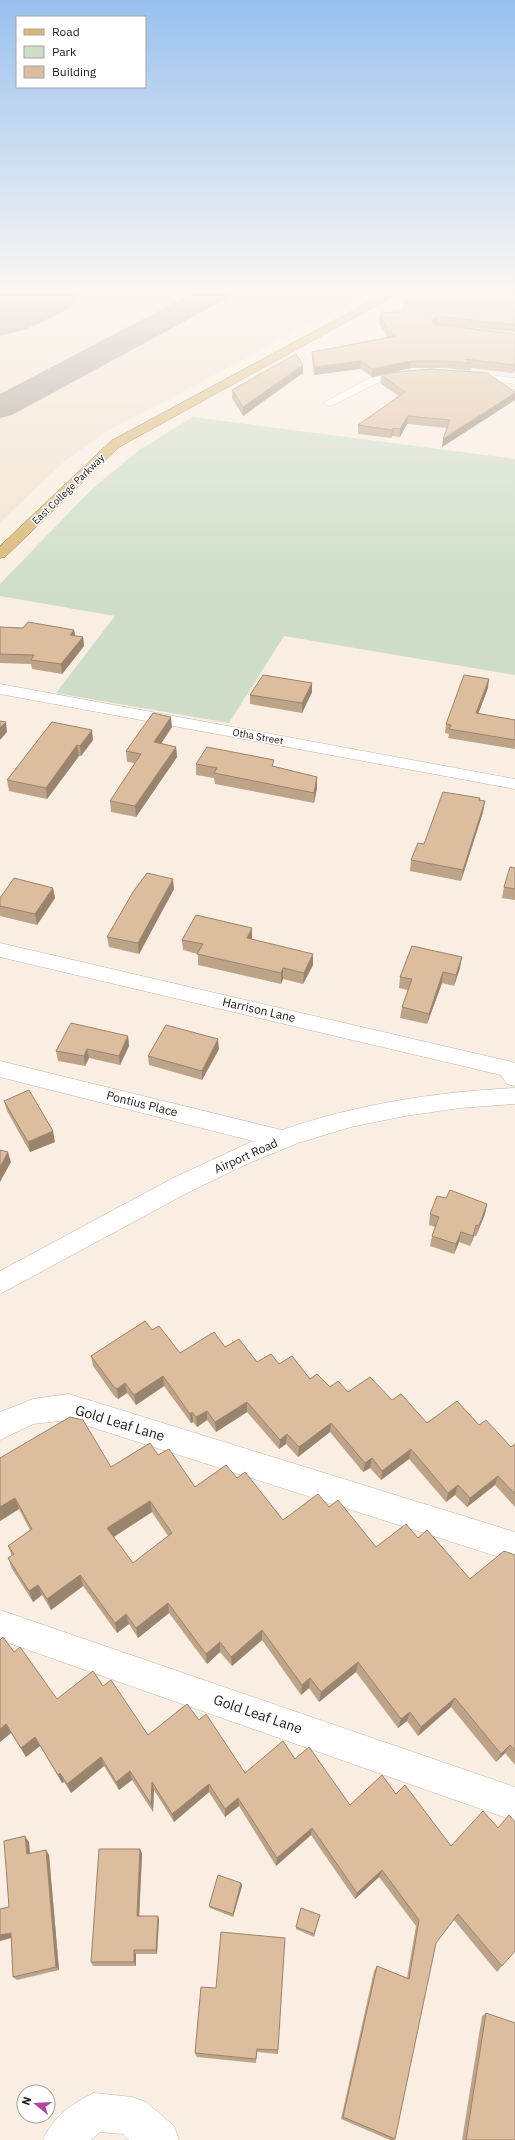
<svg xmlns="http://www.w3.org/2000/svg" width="515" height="2140" viewBox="0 0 515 2140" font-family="'IBM Plex Sans',sans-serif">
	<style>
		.built { fill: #f2e2cf }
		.green { fill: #cdddc8 }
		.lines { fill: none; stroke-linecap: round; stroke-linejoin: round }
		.taxiway { fill: #9e968c; fill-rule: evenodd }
		.runway { fill: #9e968c; fill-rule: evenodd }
		.minor-casing { stroke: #c0b5a9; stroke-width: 1 }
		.major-casing { stroke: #866116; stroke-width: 1 }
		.minor { fill: #fff; fill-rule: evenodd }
		.major { fill: #d8b774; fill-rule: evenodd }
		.wall { fill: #bda387; fill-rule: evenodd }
		.shaded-wall { fill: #9a846e }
		.building { fill: #dcbd9d; stroke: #9a846e; fill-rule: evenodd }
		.labels { text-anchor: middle; stroke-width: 3; stroke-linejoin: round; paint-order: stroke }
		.far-street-label { font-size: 10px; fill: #1e1a15; stroke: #fff }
		.street-label { font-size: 12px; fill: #1e1a15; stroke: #fff }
		.near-street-label { font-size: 14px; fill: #1e1a15; stroke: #fff }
	</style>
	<rect width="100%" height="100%" fill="#f9eee1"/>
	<polygon class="built" points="0,293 369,293 104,433 65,461 0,522"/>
	<polygon class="green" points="193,417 515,459 515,675 284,636 229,723 56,693 115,616 0,596 0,584 93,488 139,450"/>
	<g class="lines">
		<polygon class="taxiway" points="193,293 230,293 226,299 12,415 0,418 0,394"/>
		<polygon class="runway" points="0,293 80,293 70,308 27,329 0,336"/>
		<defs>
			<g id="minor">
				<polygon points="410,370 416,373 414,375 377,383 333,405 329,406 323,403 370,378"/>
				<polygon points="465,372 515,378 515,384 461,377 459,375"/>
				<polygon points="0,684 515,779 515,789 0,694"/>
				<polygon points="0,943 508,1061 515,1063 515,1086 507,1084 501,1075 0,957"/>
				<path d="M0 1061 282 1130C358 1104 435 1092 515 1088V1104L460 1108 405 1116 351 1127 298 1143 247 1164 189 1192 0 1294V1271L173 1178 253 1141 0 1077Z"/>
				<polygon points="69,1394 515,1532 515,1562 69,1420 33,1424 0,1440 0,1412 33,1399"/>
				<polygon points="0,1610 515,1787 515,1821 0,1640"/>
				<path d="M94 2093 132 2097 146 2102 174 2126 179 2140H129L123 2134 100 2132 91 2140H43C51 2119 73 2102 94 2093Z"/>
			</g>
			<polygon id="major" points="386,293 399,293 119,447 5,557 0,558 0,546 111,441"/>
		</defs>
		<use href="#minor" class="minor-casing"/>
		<use href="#major" class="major-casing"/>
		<use href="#minor" class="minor"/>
		<use href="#major" class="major"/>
	</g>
	<g class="wall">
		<polygon points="515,293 515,332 437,324 436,324 515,334 515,369 513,373 471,368 470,371 445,368 410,368 372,377 360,369 314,375 312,360 312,352 388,338 379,323 380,316 380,315 381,313 400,312"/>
		<polygon points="303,373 243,416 232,398 232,390"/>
		<polygon points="381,375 515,392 515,400 442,447 447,428 407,424 400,437 392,436 391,438 358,434 358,425 399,396 380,383"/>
		<polygon points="0,627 74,630 75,636 83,637 84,646 62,674 32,669 31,664 0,663"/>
		<polygon points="488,688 478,714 515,720 515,749 448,738 449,734 445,733 446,724"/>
		<polygon points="312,692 302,713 250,704 250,695"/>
		<polygon points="52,722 93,740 81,756 79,756 47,799 9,791 7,780"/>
		<polygon points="172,727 161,743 176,747 177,757 136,817 111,812 110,801 135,763 127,762 126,751"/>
		<polygon points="196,764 273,767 317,777 317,788 314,803 215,784 214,778 196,775"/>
		<polygon points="485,801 483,812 461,881 410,871 411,860 424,844"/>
		<polygon points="515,868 515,900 502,898 504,887"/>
		<polygon points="53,888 55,898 37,925 0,916 0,898"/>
		<polygon points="174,889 139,954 109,947 107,937"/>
		<polygon points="252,939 313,965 303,984 283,979 281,984 198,965 198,954 183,950 182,940"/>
		<polygon points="460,968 454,986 442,983 427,1024 400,1018 402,1007 408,990 399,988 400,977"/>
		<polygon points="128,1036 129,1046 120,1065 89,1058 85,1066 58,1061 56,1051"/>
		<polygon points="219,1049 202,1080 149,1065 148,1056"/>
		<polygon points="4,1101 55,1142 30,1152 7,1111"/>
		<polygon points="446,1198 487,1204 485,1214 476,1236 474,1236 470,1246 459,1242 454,1254 430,1246 432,1236 435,1227 429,1225 430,1214"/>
		<polygon points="152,1330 180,1353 225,1347 257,1362 279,1364 330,1387 348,1392 392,1400 427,1423 479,1425 511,1447 515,1444 515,1507 495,1485 467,1507 455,1495 446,1502 409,1459 381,1480 370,1468 363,1472 330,1432 298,1457 286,1444 279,1449 247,1412 216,1432 207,1420 197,1427 193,1422 191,1423 164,1386 136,1405 127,1393 118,1399 115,1397 93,1366 91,1356"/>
		<path d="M158 1455 195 1487 237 1478 283 1520 329 1507 376 1547 418 1538 470 1579 515 1555V1765L505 1753 496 1762 451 1707 418 1736 407 1721 398 1728 356 1672 319 1702 309 1688 301 1695 262 1640 232 1666 220 1652 207 1664 169 1613 138 1638 129 1624 117 1633 83 1586 51 1610 42 1595 33 1602 12 1569 8 1558 12 1556 8 1546 30 1530 19 1509 0 1521V1458L111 1467ZM152 1512 168 1536 133 1563 114 1537Z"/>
		<polygon points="14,1652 57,1699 103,1686 148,1735 199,1720 245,1773 295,1759 350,1805 382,1775 502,1966 497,1972 454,1920 435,1944 395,2139 394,2140 390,2140 341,2119 374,1971 377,1966 407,1978 416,1926 379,1877 355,1899 311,1835 276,1866 239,1806 225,1817 209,1792 174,1822 154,1790 153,1812 132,1780 119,1790 104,1766 71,1793 64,1782 62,1783 40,1746 26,1757 11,1733 0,1742"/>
		<polygon points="29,1842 30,1853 46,1850 49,1855 59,1970 17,1980 13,1977 11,1938 0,1941 0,1909 9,1907"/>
		<polygon points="140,1849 142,1854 139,1916 158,1916 159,1920 157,1954 136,1954 136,1966 93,1966 91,1962"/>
		<polygon points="241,1883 242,1886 233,1917 210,1908 209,1906"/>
		<polygon points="320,1915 314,1937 296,1929 296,1927"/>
		<polygon points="201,1987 278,2050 278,2054 257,2052 256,2063 197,2057 195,2053"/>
		<polygon points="486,2013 515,2140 462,2140 482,2016"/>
	</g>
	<g class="shaded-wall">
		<polygon points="438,316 437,324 431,328 431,320"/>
		<polygon points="361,361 360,369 314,375 315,367"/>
		<polygon points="411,361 410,368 372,377 372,369"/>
		<polygon points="515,363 515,369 513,373 514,365"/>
		<polygon points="303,365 303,373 243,416 243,407"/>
		<polygon points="515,393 515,400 442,447 443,439"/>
		<polygon points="408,416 407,424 400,437 400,429"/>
		<polygon points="393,428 392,436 391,438 392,430"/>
		<polygon points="74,630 76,639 70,635"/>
		<polygon points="83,637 84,646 62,674 61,664"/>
		<polygon points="489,679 488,688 475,722 476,713"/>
		<polygon points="312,683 312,692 302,713 302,703"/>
		<polygon points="171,717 172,727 155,753 154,742"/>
		<polygon points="6,722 7,732 0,740 0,728"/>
		<polygon points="92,730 93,740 81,756 80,746"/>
		<polygon points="77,745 79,756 47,799 46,788"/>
		<polygon points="176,747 177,757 136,817 135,806"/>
		<polygon points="317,777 317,788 314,803 314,793"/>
		<polygon points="485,801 483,812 461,881 463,870"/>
		<polygon points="173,879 174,889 139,954 138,943"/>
		<polygon points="53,888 55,898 37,925 35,914"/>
		<polygon points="252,928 252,939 247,938"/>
		<polygon points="313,954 313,965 303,984 304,973"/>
		<polygon points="462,957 460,968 454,986 456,975"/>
		<polygon points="283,968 283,979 281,984 281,973"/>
		<polygon points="443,972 442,983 427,1024 429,1014"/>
		<polygon points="128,1036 129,1046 120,1065 119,1056"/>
		<polygon points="218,1039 219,1049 202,1080 202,1071"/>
		<polygon points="87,1049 89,1058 85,1066 84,1056"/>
		<polygon points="53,1131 55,1142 30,1152 28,1142"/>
		<polygon points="8,1152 11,1162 0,1182 0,1167"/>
		<polygon points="487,1204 485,1214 476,1236 479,1226"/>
		<polygon points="476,1225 474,1236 470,1246 473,1236"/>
		<polygon points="461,1232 459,1242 454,1254 456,1244"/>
		<polygon points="163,1376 164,1386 136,1405 134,1395"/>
		<polygon points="125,1383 127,1393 118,1399 117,1389"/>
		<polygon points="247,1402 247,1412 216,1432 215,1422"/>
		<polygon points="207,1411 207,1420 197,1427 196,1417"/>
		<polygon points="192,1412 193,1422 191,1423 190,1414"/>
		<polygon points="331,1423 330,1432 298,1457 299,1447"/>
		<polygon points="287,1434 286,1444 279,1449 280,1440"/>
		<polygon points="411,1449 409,1459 381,1480 382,1471"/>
		<polygon points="372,1458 370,1468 363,1472 365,1463"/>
		<polygon points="498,1476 495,1485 467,1507 470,1498"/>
		<polygon points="458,1485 455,1495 446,1502 448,1493"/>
		<polygon points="15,1498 19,1509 0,1521 0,1507"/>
		<polygon points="150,1501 152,1512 110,1539 107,1528"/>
		<polygon points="80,1575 83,1586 51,1610 47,1599"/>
		<polygon points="38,1585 42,1595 33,1602 29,1591"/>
		<polygon points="168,1603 169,1613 138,1638 136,1628"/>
		<polygon points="126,1614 129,1624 117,1633 115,1623"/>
		<polygon points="262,1630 262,1640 232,1666 231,1657"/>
		<polygon points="220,1642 220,1652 207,1664 206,1654"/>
		<polygon points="358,1662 356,1672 319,1702 321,1692"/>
		<polygon points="310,1678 309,1688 301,1695 302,1685"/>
		<polygon points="455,1698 451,1707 418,1736 421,1727"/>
		<polygon points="410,1712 407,1721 398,1728 401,1719"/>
		<polygon points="6,1724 11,1733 0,1742 0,1729"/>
		<polygon points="35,1737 40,1746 26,1757 21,1748"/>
		<polygon points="510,1745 505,1753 496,1762 501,1754"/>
		<polygon points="101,1757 104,1766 71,1793 67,1784"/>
		<polygon points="130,1771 132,1780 119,1790 116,1782"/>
		<polygon points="60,1773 64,1782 62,1783 58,1775"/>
		<polygon points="152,1782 154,1790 153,1812 151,1804"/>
		<polygon points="209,1784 209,1792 174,1822 172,1814"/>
		<polygon points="238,1798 239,1806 225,1817 225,1809"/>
		<polygon points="312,1828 311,1835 276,1866 277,1858"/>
		<polygon points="25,1836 29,1842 30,1859 27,1854"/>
		<polygon points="140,1849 142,1854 139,1921 137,1916"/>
		<polygon points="46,1850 49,1855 59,1970 56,1967"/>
		<polygon points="382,1870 379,1877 355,1899 357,1893"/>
		<polygon points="241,1883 242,1886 233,1917 233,1914"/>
		<polygon points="158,1916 159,1920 157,1954 156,1950"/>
		<polygon points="11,1933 14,1937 0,1941 0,1935"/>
		<polygon points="134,1950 136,1954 136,1966 134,1962"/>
	</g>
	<g class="building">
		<polygon points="412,293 515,293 515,325 438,316 431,320 434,324 515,334 515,363 514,365 465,359 471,363 446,361 411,361 372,369 361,361 315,367 312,352 396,336 390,332 380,316 382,315 381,313 400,312"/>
		<polygon points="296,354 303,365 243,407 232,390"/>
		<polygon points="431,369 487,373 515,392 515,393 443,439 450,420 408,416 400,429 393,428 392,430 358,425 405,392 381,375 397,372"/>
		<polygon points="28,622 74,630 70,635 83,637 61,664 31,660 34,655 0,654 0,627 23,628"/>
		<polygon points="263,675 312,683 302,703 250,695"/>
		<polygon points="464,675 489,679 476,713 515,720 515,740 449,729 451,725 446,724"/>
		<polygon points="153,713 171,717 154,742 176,747 135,806 110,801 141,754 126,751"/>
		<polygon points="0,721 6,722 0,728"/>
		<polygon points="52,722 92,730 80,746 77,745 46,788 7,780"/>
		<polygon points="207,747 274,760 272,766 317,777 314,793 214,773 217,768 196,764"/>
		<polygon points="443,792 480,798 479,800 485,801 463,870 411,860 418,843 424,844"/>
		<polygon points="510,867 515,868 515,889 504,887"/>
		<polygon points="147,873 173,879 138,943 107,937 133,892"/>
		<polygon points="14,878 53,888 35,914 0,906 0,898"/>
		<polygon points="196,915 252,928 247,938 313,954 304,973 283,968 281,973 197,954 203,944 182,940"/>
		<polygon points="412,946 462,957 456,975 443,972 429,1014 402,1007 412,979 400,977"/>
		<polygon points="71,1023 128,1036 119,1056 87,1049 84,1056 56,1051"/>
		<polygon points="166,1025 218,1039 202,1071 148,1056"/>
		<polygon points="29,1090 53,1131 28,1142 4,1101"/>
		<polygon points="0,1150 8,1152 0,1167"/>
		<polygon points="450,1190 487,1204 479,1226 476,1225 473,1236 461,1232 456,1244 432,1236 439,1217 430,1214 437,1196 446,1198"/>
		<polygon points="145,1321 152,1330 159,1326 180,1353 214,1332 225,1347 239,1339 257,1362 271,1354 279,1364 292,1356 310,1379 317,1374 330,1387 338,1381 348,1392 370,1377 392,1400 401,1394 427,1423 457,1401 479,1425 486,1420 511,1447 515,1444 515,1494 498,1476 470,1498 458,1485 448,1493 411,1449 382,1471 372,1458 365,1463 331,1423 299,1447 287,1434 280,1440 247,1402 215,1422 207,1411 196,1417 192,1412 190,1414 163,1376 134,1395 125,1383 117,1389 114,1387 91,1356"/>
		<path d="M70 1417 83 1420 111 1467 150 1443 158 1455 169 1449 195 1487 226 1465 237 1478 245 1472 283 1520 318 1494 329 1507 338 1500 376 1547 406 1524 418 1538 427 1530 470 1579 504 1551 515 1555V1751L510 1745 501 1754 455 1698 421 1727 410 1712 401 1719 358 1662 321 1692 310 1678 302 1685 262 1630 231 1657 220 1642 206 1654 168 1603 136 1628 126 1614 115 1623 80 1575 47 1599 38 1585 29 1591 8 1558 14 1554 8 1546 32 1529 15 1498 0 1507V1458ZM150 1501 172 1533 133 1563 107 1528Z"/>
		<polygon points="3,1637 14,1652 20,1647 57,1699 93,1671 103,1686 111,1680 148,1735 187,1704 199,1720 206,1714 245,1773 283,1741 295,1759 309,1747 350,1805 382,1775 396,1794 405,1785 451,1846 483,1811 498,1828 509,1815 515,1822 515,1951 502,1966 458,1914 436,1943 395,2139 343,2117 377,1966 409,1979 419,1920 382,1870 357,1893 312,1828 277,1858 238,1798 225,1809 209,1784 172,1814 152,1782 151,1804 130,1771 116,1782 101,1757 67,1784 60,1773 58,1775 35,1737 21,1748 6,1724 0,1729 0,1640"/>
		<polygon points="25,1836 27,1854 46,1850 56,1967 13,1977 11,1933 0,1935 0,1909 9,1907 4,1841"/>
		<polygon points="99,1849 140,1849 137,1916 158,1916 156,1950 134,1950 134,1962 91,1962"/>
		<polygon points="218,1875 241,1883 233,1914 209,1906"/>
		<polygon points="301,1908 320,1915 314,1934 296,1927"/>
		<polygon points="221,1932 285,1938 278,2050 257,2049 256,2059 195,2053 201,1987 216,1988"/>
		<polygon points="486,2013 515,2023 515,2140 466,2140"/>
	</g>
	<linearGradient id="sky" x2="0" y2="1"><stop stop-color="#98c1ef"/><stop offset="0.49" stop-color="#fcf7f2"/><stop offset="1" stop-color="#fcf7f2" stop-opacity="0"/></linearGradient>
	<rect width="515" height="593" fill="url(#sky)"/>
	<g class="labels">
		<g class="far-street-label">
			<text transform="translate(68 489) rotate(-44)" y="4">East College Parkway</text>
			<text transform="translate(258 736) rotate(10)" y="4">Otha Street</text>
		</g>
		<g class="street-label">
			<text transform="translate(259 1010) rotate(13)" y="4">Harrison Lane</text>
			<text transform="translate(142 1104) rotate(14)" y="4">Pontius Place</text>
			<text transform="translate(246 1156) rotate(-24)" y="4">Airport Road</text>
		</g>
		<g class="near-street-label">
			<text transform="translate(120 1423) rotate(17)" y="5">Gold Leaf Lane</text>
			<text transform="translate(258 1714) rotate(19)" y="5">Gold Leaf Lane</text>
		</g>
	</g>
	<rect x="16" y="16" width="130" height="72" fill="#ffffff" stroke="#a5a3a1"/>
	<rect x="24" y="29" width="20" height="6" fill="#d8b774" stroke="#a5a3a1"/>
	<text x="52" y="36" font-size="12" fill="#1e1a15">Road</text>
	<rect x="24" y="46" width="20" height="12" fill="#cdddc8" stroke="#a5a3a1"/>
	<text x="52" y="56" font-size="12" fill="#1e1a15">Park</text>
	<rect x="24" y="66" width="20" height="12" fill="#dcbd9d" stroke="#a5a3a1"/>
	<text x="52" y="76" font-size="12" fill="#1e1a15">Building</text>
	<g transform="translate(36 2104) rotate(288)"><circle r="19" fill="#ffffff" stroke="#a5a3a1"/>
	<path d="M0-3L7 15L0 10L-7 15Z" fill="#b545a1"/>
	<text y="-6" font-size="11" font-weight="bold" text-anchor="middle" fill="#1e1a15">N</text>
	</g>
</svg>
